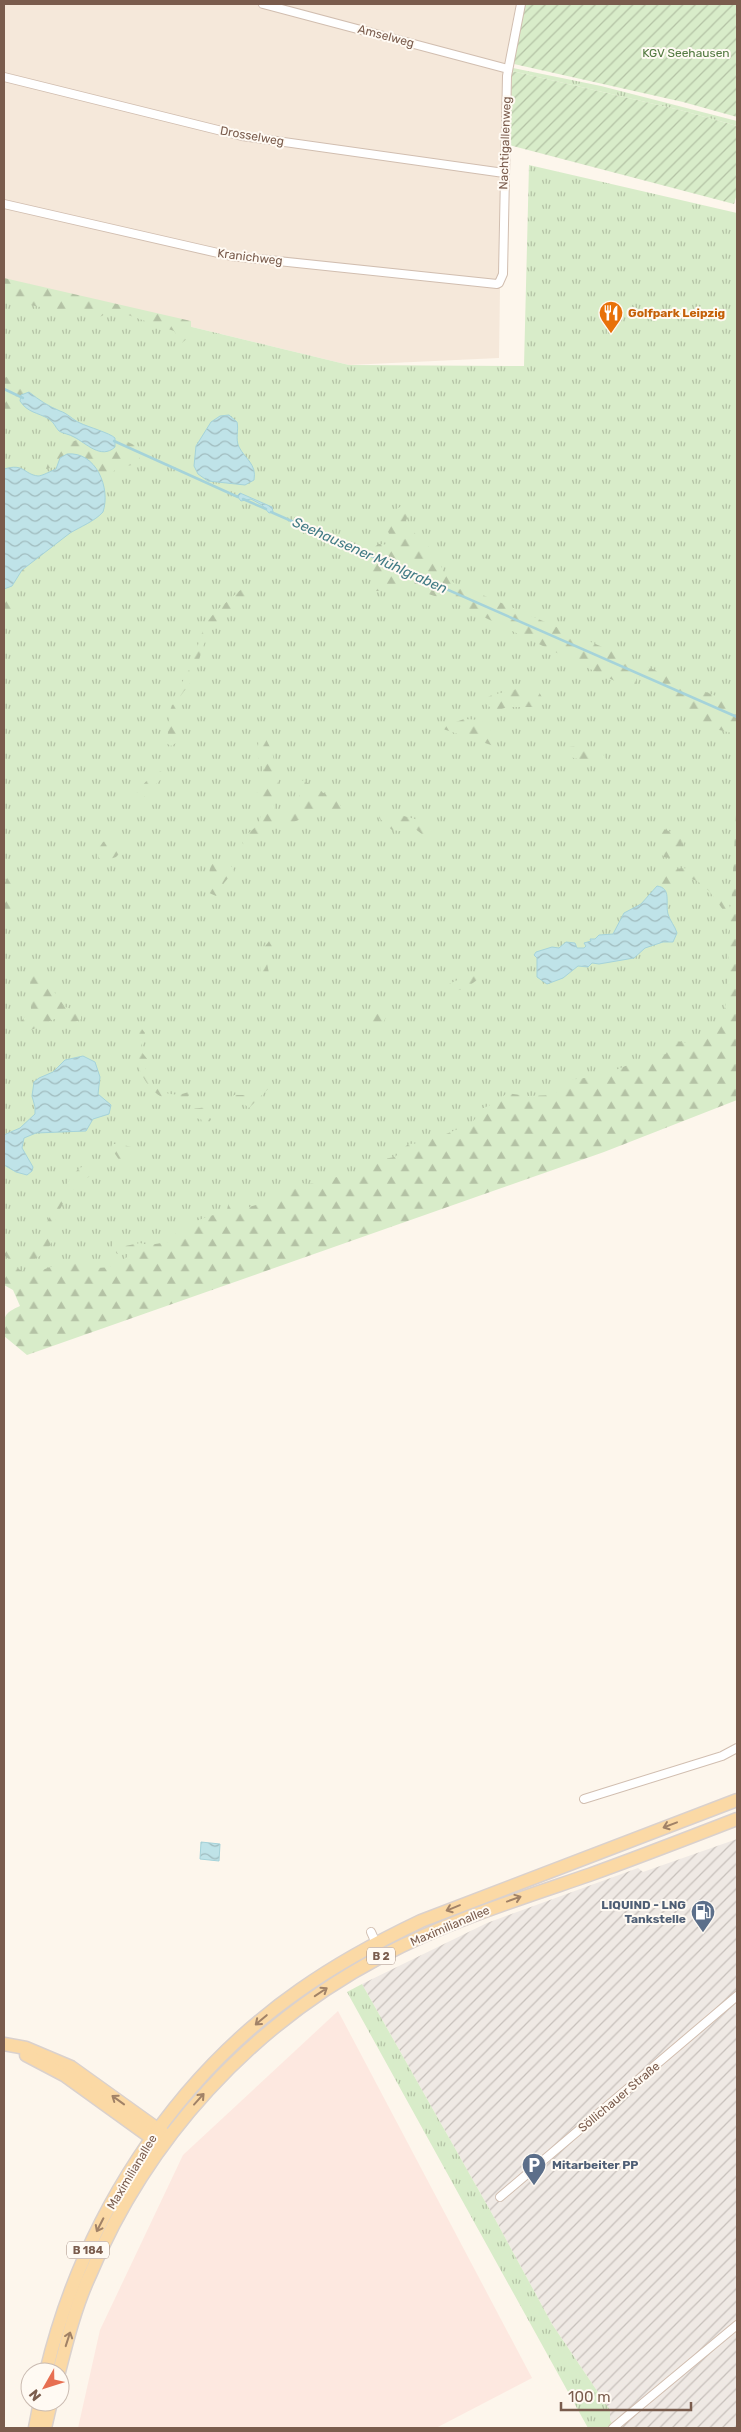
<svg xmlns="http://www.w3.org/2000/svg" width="741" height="2432" viewBox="0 0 741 2432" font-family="Rubik,sans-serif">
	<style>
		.residential { fill: #f5e8da }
		.commercial { fill: #fde8e0 }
		.industrial { fill: url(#industrial-furrows) }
		.grass { fill: url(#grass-tufts) }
		.forest { fill: url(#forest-firs) }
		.garden { fill: url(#garden-furrows) }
		.water { fill: url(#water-waves); stroke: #a5d3da }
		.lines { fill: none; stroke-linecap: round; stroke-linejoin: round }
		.stream { stroke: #a5d3da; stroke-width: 2.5 }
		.street-casing { stroke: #d1beb0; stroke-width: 10 }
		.primary-casing { stroke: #dad1cd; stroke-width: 15 }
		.street { stroke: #fff; stroke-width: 8 }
		.primary { stroke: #fbd9a5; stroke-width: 12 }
		.oneway { stroke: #a18267 }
		.labels { text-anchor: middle; stroke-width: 4; stroke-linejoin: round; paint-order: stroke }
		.shield { fill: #fffaf3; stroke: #a28b7f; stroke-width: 1 }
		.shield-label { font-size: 11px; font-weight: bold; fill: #7a5c4d }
		.street-label { font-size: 12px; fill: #7a5c4d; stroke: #fffaf3 }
		.park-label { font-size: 12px; fill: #537a41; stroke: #fffaf3 }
		.food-label { font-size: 12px; font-weight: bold; fill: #c56008; stroke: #fffaf3; text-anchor: start }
		.service-label { font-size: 12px; font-weight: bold; fill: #4e5e75; stroke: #fffaf3; text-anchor: end }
		.water-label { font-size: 14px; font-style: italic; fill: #437c86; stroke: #fffaf3 }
	</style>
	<defs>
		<pattern id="industrial-furrows" width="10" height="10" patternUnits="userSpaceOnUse" patternTransform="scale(1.25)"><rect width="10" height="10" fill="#efe9e4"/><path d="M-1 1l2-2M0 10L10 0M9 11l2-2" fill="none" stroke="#c7c0bb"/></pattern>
		<pattern id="grass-tufts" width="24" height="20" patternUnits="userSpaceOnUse" patternTransform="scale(1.25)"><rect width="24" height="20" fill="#d8ecc9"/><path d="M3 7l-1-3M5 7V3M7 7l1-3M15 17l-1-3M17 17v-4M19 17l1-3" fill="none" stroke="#b4c2a5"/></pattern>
		<pattern id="forest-firs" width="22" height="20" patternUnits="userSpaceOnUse" patternTransform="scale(1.25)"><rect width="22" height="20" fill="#d8ecc9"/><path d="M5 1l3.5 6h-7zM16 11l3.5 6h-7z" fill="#b4c2a5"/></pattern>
		<pattern id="garden-furrows" width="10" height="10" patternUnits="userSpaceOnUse" patternTransform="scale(1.25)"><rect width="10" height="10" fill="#d8ecc9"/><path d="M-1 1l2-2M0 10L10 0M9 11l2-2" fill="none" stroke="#b4c2a5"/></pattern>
		<pattern id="water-waves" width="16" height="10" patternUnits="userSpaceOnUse" patternTransform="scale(1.25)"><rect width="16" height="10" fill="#bfe3e8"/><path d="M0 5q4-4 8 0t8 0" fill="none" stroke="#a0bbbe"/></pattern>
	</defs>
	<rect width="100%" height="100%" fill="#fdf6ec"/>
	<polygon class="residential" points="4,4 516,4 503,75 499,358 349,365 130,312 4,293"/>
	<polygon class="commercial" points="338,2011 532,2378 436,2428 78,2428 100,2330 183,2155"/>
	<polygon class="industrial" points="737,1839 737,2428 615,2428 610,2420 610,2410 552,2324 495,2219 362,1984 487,1923 638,1868 643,1872"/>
	<g class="grass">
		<polygon points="513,68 601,86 737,121 737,126 680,110 512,71"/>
		<polygon points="529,165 737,213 737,900 728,1043 43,1300 4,1279 4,293 130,312 349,365 524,366"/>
		<polygon points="362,1984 495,2219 552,2324 610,2410 610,2420 615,2428 588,2428 347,1992"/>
	</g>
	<g class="forest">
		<polygon points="4,278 191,321 191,335 182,343 174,331 128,315 109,312 98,318 4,300"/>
		<polygon points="4,376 17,381 26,380 30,389 38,397 24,410 19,408 14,411 4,411"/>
		<path d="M98 427 138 447 140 460 132 465 118 468 104 478 80 464 71 463 46 469C54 447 53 447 74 441 83 438 91 431 98 427Z"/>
		<path d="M405 503H412L406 521 419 539 438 554 443 572 454 583C549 622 642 666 737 705L736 734 715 729 675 709V693L636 675 637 689 625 686 455 603 405 586 395 585 390 591H376L370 577 362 568 365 557 378 544 393 545 385 523 396 510Z"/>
		<path d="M30 554 29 567 18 580 19 585C10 595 17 611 4 619V577Z"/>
		<path d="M244 587 248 593C244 600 243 606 238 612L226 613C202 634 203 652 193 679 191 682 180 697 177 701L173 699 191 666 205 624 216 611Z"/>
		<polygon points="525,687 539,692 543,699 538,707 508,707 495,711 486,704 488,697 492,695"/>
		<path d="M177 703 179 704 180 713 176 743 171 746 166 743C170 730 167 717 172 705Z"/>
		<polygon points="464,719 481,720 489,727 497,741 494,746 440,728"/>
		<path d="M261 733C274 746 278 775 278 794L273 800 276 820 266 831 245 845 242 843C245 832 257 830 260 819 263 808 255 802 257 793 258 787 264 782 264 775 265 768 262 767 259 761 256 754 259 742 259 734Z"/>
		<polygon points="574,746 589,750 600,750 606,759 605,762 578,759 570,757 566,753 569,747"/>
		<path d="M161 771 164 776 141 800 135 797C138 788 152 774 161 771Z"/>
		<path d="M303 780 325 794 332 793 346 814 337 813 322 806 318 812 284 826H279L277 823 280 816C284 812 290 814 294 810 304 801 295 788 303 780Z"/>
		<path d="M737 796V1100L604 1152 27 1355 4 1336C4 1317 2 1314 20 1306L13 1290 4 1285V1261L24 1272 34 1270 40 1271 65 1261 88 1262C97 1274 120 1265 129 1255L122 1252 117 1254 112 1246 114 1242H121L125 1246 140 1243 149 1245 168 1242 181 1228 190 1223 216 1214H226L229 1201 235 1199 247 1202 249 1207C259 1203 270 1204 279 1200L287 1185 291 1181 306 1184 323 1183 329 1178 353 1175 372 1161 395 1157 408 1144 424 1143 435 1136 446 1134 470 1124 476 1118 479 1110 497 1102 507 1093 527 1096 554 1095 569 1080 600 1076 646 1058 666 1054 672 1040 692 1044 719 1025 726 1004Z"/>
		<polygon points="383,812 392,816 400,815 415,819 431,827 434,836 427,838 414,828 406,832 392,830 379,818 380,813"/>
		<polygon points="651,824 674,833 684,841 683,849 676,851 670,858 663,857 658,841 646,829"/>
		<polygon points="112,838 117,839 120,853 116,857 104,861 99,858 97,851 103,842"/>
		<path d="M219 860 229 862 234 871 224 883 222 892 216 896 207 892C207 887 209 884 209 880 210 870 208 864 219 860Z"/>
		<path d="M682 868C703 870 731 891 731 915H727C713 897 701 871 675 880L668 891 664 886H651L648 881C654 870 671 871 682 868Z"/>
		<path d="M12 875C17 886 12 914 4 922V903L7 893 4 885 8 877Z"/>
		<polygon points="270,940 276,946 266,959 269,973 261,975 259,954"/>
		<path d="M35 973 48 983 65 1007 81 1012V1019C72 1025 64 1023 54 1019L21 1035 16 1031 15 1029 31 1009 30 981Z"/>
		<polygon points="472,973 478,977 477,980 466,988 448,993 445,991 445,986"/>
		<polygon points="380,1012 387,1015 377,1035 374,1035 368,1027 375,1015"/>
		<path d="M142 1029 145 1033 140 1050 148 1060 145 1071C154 1091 170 1100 191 1091 189 1097 186 1100 180 1101 147 1105 123 1048 142 1029Z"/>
		<polygon points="266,1077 270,1078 273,1084 249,1108 243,1103 230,1103 229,1101 234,1095 247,1095"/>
		<polygon points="210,1107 211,1110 207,1115 211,1119 209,1123 203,1125 201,1119 193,1118 188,1112 189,1109"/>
		<polygon points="112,1144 120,1144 135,1148 138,1154 122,1164 111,1148"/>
		<path d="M84 1166H91L96 1173C76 1182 59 1204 54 1226 53 1231 54 1237 52 1242 43 1260 19 1270 4 1255L6 1251 27 1253C47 1236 64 1172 84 1166Z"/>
	</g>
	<g class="garden">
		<polygon points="524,4 737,5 737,117 683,102 514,64"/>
		<polygon points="512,71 680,110 737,126 737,194 734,204 509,145"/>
	</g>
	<g class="water">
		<path d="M29 392C39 400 48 406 60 411 67 413 73 420 80 423 88 427 110 433 115 438V447C101 460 86 443 74 437 69 434 64 434 59 431 55 427 54 422 49 419 37 412 28 413 20 401L21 395Z"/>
		<path d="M229 415 237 422C239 430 235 439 239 447 245 459 257 464 254 480L245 485 208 481 198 474 194 466 196 446 211 422 220 416Z"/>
		<path d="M67 454C96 451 111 488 103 512 95 521 80 527 70 533L22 570 12 586 4 589V469C25 463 23 474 38 476 42 476 51 471 56 469L60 458Z"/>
		<polygon points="240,493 272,507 273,512 269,513 262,505 251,499 241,501 237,496"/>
		<path d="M657 886C672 888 665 903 668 914 670 921 675 926 677 933L673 942H663L645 948 634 958 599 964 592 963 588 967 578 966 563 978 547 984 537 977V958L534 955 536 952 552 947 559 948 566 942 575 943 577 948H584L586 946 584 943 591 941 590 939H595L599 935 613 934 624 913 641 904Z"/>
		<polygon points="83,1056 95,1062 100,1077 98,1094 111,1105 109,1114 93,1119 86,1131 36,1133 24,1138 22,1148 33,1167 32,1171 27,1175 16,1172 4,1165 4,1135 20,1128 35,1114 35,1107 32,1096 34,1082 39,1078 53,1072 65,1060"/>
		<polygon points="201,1842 220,1844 219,1861 200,1859"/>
	</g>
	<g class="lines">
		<g class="stream">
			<polyline points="4,389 23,398"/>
			<polyline points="114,441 238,497"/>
			<polyline points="243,499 266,509"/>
			<polyline points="271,512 737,717"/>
		</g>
		<defs>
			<g id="street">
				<polyline points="263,4 508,69"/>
				<polyline points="4,77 242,136 504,173"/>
				<polyline points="4,204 231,256 497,284 499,283 503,274 507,76 521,4"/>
				<polyline points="584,1799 722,1756 737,1748"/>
				<polyline points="371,1932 376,1943"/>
				<polyline points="500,2197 737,1996"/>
				<polyline points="613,2428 737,2325"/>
			</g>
			<g id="primary">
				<polyline points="4,2044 26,2048 71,2067 163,2133"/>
				<polyline points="26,2055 64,2075 157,2142"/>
				<path d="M46 2372C82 2221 172 2079 300 1990 338 1963 379 1941 421 1921L737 1800"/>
				<path d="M59 2372C67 2340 76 2305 90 2275 147 2138 251 2025 382 1956 448 1921 519 1899 589 1875 639 1857 688 1838 737 1819"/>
				<polyline points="35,2428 40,2402"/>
				<polyline points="45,2428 51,2402"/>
			</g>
		</defs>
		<use href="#street" class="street-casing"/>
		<use href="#primary" class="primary-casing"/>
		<use href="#street" class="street"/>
		<use href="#primary" class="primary"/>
	</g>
	<defs><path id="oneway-shaft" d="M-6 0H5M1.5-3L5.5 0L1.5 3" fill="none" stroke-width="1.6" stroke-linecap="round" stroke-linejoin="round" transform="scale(1.25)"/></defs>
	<g class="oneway">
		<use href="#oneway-shaft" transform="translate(670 1825) rotate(159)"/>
		<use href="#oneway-shaft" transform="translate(514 1899) rotate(-20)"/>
		<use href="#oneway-shaft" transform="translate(453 1908) rotate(158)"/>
		<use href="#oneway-shaft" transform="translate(321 1992) rotate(-34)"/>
		<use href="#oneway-shaft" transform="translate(261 2020) rotate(140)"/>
		<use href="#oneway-shaft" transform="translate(199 2099) rotate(-48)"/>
		<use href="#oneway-shaft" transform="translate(118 2100) rotate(-144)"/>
		<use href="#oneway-shaft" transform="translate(100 2225) rotate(117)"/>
		<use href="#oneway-shaft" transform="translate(68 2339) rotate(-72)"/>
	</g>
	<defs>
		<symbol id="restaurant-pin" viewBox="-11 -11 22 30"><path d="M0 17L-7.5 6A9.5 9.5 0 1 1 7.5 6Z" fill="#e8710a" stroke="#fffaf3"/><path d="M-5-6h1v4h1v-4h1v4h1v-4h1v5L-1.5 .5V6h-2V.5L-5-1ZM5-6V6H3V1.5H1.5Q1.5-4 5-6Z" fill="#fff"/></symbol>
		<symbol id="fuel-pin" viewBox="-11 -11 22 30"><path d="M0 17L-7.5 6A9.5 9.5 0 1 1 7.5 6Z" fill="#5c6f8a" stroke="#fffaf3"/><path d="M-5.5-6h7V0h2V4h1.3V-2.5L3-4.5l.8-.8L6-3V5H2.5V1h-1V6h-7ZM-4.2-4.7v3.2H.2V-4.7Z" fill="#fff"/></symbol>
		<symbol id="parking-pin" viewBox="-11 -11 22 30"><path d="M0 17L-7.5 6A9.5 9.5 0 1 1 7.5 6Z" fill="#5c6f8a" stroke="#fffaf3"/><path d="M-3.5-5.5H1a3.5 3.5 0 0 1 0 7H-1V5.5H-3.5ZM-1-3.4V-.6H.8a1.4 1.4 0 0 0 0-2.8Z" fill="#fff"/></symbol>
	</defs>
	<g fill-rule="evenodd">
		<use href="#restaurant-pin" x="597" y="299" width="28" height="38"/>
		<use href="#fuel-pin" x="689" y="1898" width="28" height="38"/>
		<use href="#parking-pin" x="520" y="2151" width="28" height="38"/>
	</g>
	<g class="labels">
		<g class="shield">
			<rect x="367" y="1947.5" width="28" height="17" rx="4"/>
			<rect x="67" y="2241.5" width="42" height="17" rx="4"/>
		</g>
		<g class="shield-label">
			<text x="381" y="1960">B 2</text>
			<text x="88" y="2254">B 184</text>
		</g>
		<g class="street-label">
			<text transform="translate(386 36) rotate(15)" y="4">Amselweg</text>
			<text transform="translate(252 136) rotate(10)" y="4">Drosselweg</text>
			<text transform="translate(505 143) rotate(-88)" y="4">Nachtigallenweg</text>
			<text transform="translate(250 257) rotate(7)" y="4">Kranichweg</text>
			<text transform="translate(450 1926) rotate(-23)" y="4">Maximilianallee</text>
			<text transform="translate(619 2097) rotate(-40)" y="4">Söllichauer Straße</text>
			<text transform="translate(132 2172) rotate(-59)" y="4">Maximilianallee</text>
		</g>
		<g class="park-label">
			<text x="686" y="57">KGV Seehausen</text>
		</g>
		<g class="food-label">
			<text x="628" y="317">Golfpark Leipzig</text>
		</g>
		<g class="service-label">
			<text x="686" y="1909">LIQUIND - LNG<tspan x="686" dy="14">Tankstelle</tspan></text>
			<text x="552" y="2169" text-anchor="start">Mitarbeiter PP</text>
		</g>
		<g class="water-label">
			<text transform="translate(370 555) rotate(24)" y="5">Seehausener Mühlgraben</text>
		</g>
	</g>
	<rect width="741" height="2432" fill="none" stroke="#7a5c4d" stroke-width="10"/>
	<g transform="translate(45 2387) rotate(231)"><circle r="24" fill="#fffaf3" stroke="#cabbb1"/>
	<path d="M0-4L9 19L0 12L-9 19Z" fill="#e76f51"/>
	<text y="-8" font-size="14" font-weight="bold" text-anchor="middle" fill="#7a5c4d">N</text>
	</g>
	<path d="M561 2402v8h130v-8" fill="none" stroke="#7a5c4d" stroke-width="2.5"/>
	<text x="568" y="2402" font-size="15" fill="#7a5c4d" stroke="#fffaf3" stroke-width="4" paint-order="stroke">100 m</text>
</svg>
